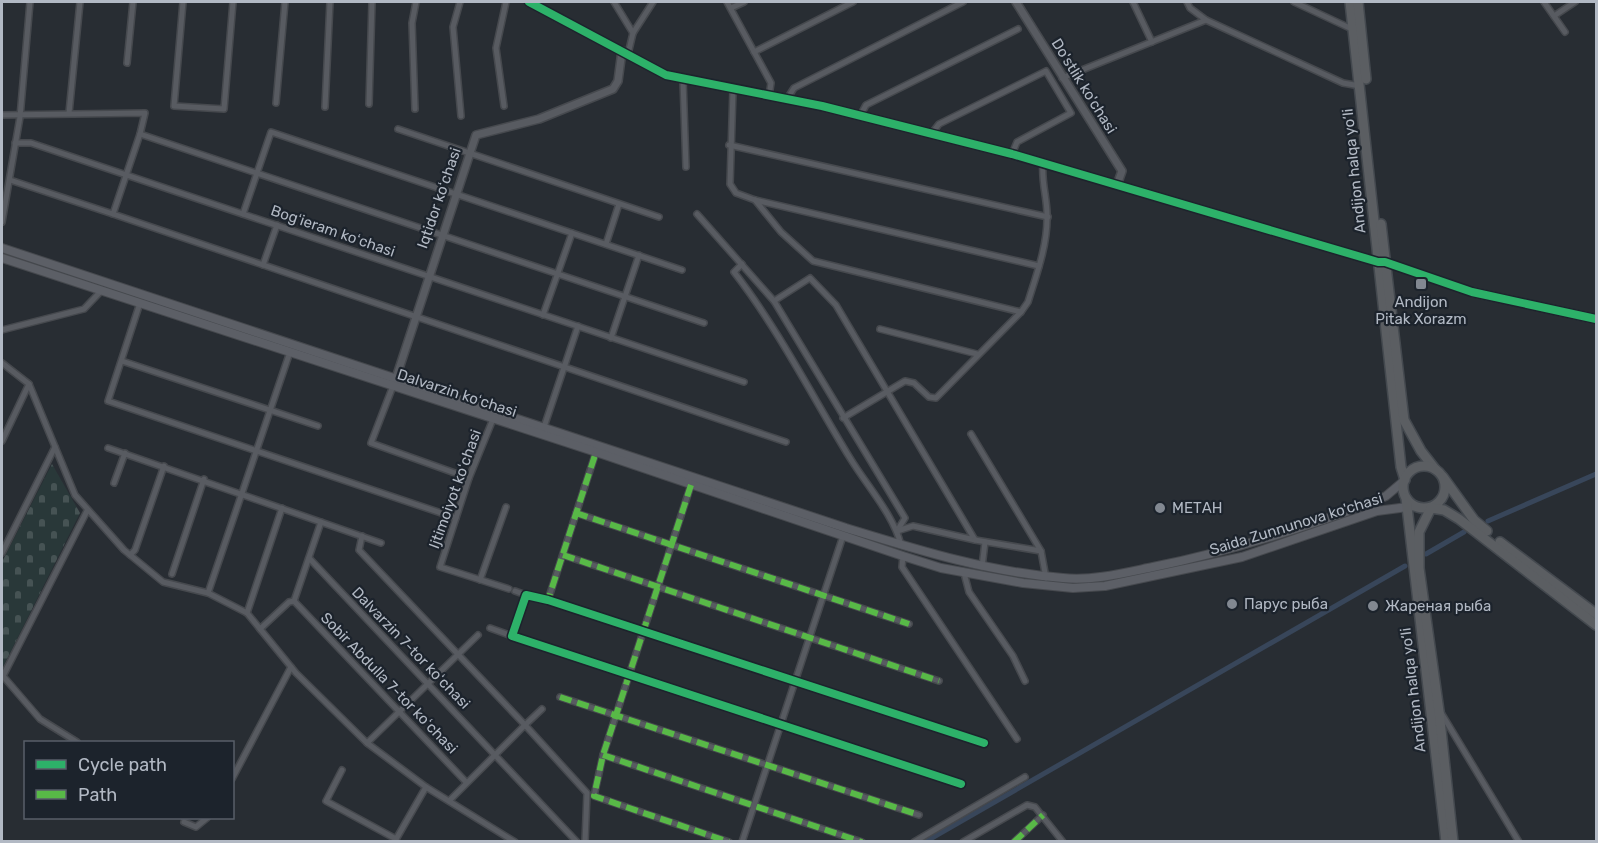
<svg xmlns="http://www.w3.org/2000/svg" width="1598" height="843" viewBox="0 0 1598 843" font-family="Rubik,sans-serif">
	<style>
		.cemetery { fill: url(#cemetery-stones) }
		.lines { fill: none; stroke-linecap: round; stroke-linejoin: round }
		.canal { stroke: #38465a; stroke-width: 5 }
		.minor-casing { stroke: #46494e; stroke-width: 8 }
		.tertiary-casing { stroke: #46494e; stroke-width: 10 }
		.secondary-casing { stroke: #46494e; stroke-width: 10 }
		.trunk-casing { stroke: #44494f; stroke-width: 12 }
		.minor { stroke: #585b61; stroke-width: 5 }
		.tertiary { stroke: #585b61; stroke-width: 7 }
		.secondary { stroke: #5c5f66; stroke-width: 8 }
		.trunk { stroke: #5b5e62; stroke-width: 9 }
		.quiet { stroke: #58b947; stroke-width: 6; stroke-dasharray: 12 6; stroke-linecap: butt }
		.cycleway-casing { stroke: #1c232c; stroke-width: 11 }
		.cycleway { stroke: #2db169; stroke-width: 8 }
		.poi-dot { fill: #828891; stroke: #1c232c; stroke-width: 2 }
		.labels { text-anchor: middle; stroke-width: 4.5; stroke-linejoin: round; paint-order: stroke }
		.street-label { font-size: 15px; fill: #b2b9c4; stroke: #1c232c }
		.poi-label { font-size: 15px; fill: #b2b9c4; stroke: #1c232c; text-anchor: start }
	</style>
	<defs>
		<pattern id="cemetery-stones" width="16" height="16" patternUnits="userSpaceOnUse" patternTransform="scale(1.5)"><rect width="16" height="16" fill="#293839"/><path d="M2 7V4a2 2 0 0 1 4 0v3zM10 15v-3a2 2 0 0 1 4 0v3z" fill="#465354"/></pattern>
	</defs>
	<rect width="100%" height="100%" fill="#282d33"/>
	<polygon class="cemetery" points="52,464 80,513 2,669 2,562"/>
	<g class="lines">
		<g class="canal">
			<polyline points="1488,521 1596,474"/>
			<polyline points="1426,554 1464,532"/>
			<polyline points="925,842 1405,566"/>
		</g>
		<defs>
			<g id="minor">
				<polyline points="183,2 174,106 224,109 233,2"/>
				<polyline points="460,2 453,27 461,116"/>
				<polyline points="614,2 633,33"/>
				<polyline points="727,2 771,83 769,96"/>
				<polyline points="1133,2 1152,42"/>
				<polyline points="1187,2 1190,8 1206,20"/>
				<polyline points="1294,2 1354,30"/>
				<polyline points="1544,2 1565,32"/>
				<polyline points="731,8 744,2"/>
				<polyline points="1554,16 1575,2"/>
				<polyline points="754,52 853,2"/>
				<polyline points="628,54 633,33 653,2"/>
				<polyline points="127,63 133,2"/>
				<polyline points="1062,78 1206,20 1343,83 1360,86"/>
				<polyline points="683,80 686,167"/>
				<polyline points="733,90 730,184 736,193 755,200 1039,266"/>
				<polyline points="787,99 794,88 963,2"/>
				<polyline points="276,103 285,2"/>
				<polyline points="369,104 372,2"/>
				<polyline points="504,106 496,48 506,2"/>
				<polyline points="325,107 330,2"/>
				<polyline points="415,109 412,23 416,2"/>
				<polyline points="69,113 80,2"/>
				<polyline points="2,115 145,113 140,134 704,323"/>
				<polyline points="860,116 866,105 1018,29"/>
				<polyline points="398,129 659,217"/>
				<polyline points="932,133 939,124 1046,71 1071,113 1017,142 1012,154"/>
				<polyline points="140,134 113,214 786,442"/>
				<polyline points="15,143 31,143 744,382"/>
				<polyline points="729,145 1048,217"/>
				<polyline points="10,180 113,214"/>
				<polyline points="755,200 781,232 813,261 1021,312"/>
				<polyline points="243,214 271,132 682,270"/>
				<polyline points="697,214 774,301 905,518 897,531"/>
				<polyline points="2,222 20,117 30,2"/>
				<polyline points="606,244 619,204"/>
				<path d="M742 264 734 272C779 330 812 396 850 458 867 486 893 514 901 545"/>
				<polyline points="263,265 277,225"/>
				<polyline points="774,301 810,278 836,305 975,540 913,526 897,531"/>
				<polyline points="140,303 108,401 456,518"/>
				<polyline points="543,315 572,233"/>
				<polyline points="880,329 977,354"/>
				<polyline points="2,330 84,309 102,290"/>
				<polyline points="611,338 639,255"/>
				<polyline points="122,361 318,426"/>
				<polyline points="2,363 29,384 75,495 124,550 163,582 208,593 247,613 296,673 367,743 426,787 515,842"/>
				<polyline points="393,386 371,443 469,478"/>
				<path d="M843 418 905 381 914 383 929 397 936 398 1021 312 1028 302C1036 276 1047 247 1047 219 1048 200 1041 183 1043 163"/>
				<polyline points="493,419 469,478 440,567 509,589"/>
				<polyline points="544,427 578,326"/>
				<polyline points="971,434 1041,551"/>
				<polyline points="2,441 29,384"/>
				<polyline points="108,448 381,543"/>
				<polyline points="114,483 125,453"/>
				<polyline points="691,485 603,755 594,796 729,842"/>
				<polyline points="576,513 909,624"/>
				<polyline points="362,536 359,550 525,725 542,709"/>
				<polyline points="975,540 1041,551 1046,578"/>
				<polyline points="2,553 55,447"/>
				<polyline points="130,555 135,550 164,466"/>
				<polyline points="563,555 939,681"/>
				<polyline points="903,556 902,567 1017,739"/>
				<polyline points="309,558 577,842"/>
				<polyline points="982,567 985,542"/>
				<polyline points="964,573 969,592 1013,656 1025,681"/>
				<polyline points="172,574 204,479"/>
				<polyline points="480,580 506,507"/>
				<polyline points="515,591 526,595"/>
				<polyline points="208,593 290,352"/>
				<polyline points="548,600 596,452"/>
				<polyline points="294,601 466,782"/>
				<polyline points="247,613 282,508"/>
				<polyline points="490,628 512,636"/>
				<polyline points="260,629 289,602 294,601 321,522"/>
				<polyline points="560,697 919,815"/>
				<polyline points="1440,711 1519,842"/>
				<polyline points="77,742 40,719 3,676 87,511"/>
				<polyline points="367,743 478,635"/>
				<polyline points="603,755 862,842"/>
				<polyline points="342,770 326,801 396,839"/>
				<polyline points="232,779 291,667"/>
				<polyline points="961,784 515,637 512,636 526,595 548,600 984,743"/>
				<polyline points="449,801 525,725 587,793 585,842"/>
				<polyline points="184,822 196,827 207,818"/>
				<polyline points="395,841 426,787"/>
				<polyline points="742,842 843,536"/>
				<polyline points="914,842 1025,777"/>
				<polyline points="963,842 1027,805 1035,807 1063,842"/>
				<polyline points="1014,842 1043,815"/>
			</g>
			<g id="tertiary">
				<polyline points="529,2 666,75 822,106 1012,154 1378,262 1385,262 1472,292 1596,319"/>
				<polyline points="1016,2 1122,171 1117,185"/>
				<polyline points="394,384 476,135 539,119 613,89 618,81 622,51"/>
			</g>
			<g id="secondary">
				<path d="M2 248 846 528C918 550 988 572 1063 578 1093 581 1124 573 1153 567 1227 552 1300 529 1371 503L1386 496 1405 480"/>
				<polyline points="2,258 596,452 903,556 941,568 1023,583 1073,588 1105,586 1242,557 1377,511 1415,506"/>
			</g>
			<g id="trunk">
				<polyline points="1350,2 1401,467 1405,480"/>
				<polyline points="1358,2 1366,79"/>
				<polyline points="1381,224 1404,420 1421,451 1435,469"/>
				<circle cx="1424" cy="487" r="21"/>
				<polyline points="1443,477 1474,520 1487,531"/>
				<polyline points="1406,498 1446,842"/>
				<polyline points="1500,542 1596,614"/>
				<polyline points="1453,842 1439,711 1419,568 1419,532 1431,508 1444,510 1459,519 1596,625"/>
			</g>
		</defs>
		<use href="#minor" class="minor-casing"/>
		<use href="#tertiary" class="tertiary-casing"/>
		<use href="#secondary" class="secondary-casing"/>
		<use href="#trunk" class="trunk-casing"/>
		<use href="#minor" class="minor"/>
		<use href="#tertiary" class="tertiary"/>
		<use href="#secondary" class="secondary"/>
		<use href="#trunk" class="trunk"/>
		<g class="quiet">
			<polyline points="691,485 603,755 594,796 729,842"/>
			<polyline points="576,513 909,624"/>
			<polyline points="563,555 939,681"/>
			<polyline points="553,601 548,600 596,452"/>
			<polyline points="560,697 919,815"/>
			<polyline points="603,755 862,842"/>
			<polyline points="1014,842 1043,815"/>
		</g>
		<defs>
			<g id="cycleway">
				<polyline points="529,2 666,75 822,106 1012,154 1378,262 1385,262 1472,292 1596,319"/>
				<polyline points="961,784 515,637 512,636 526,595 548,600 984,743"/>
			</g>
		</defs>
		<use href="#cycleway" class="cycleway-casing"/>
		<use href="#cycleway" class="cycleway"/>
	</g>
	<g class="poi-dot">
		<rect x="1415" y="278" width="12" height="12" rx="3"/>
		<circle cx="1160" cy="508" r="6"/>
		<circle cx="1232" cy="604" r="6"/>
		<circle cx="1373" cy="606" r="6"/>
	</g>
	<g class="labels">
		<g class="street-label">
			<text transform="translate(1084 86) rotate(58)" y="5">Do'stlik ko'chasi</text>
			<text transform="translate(1354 171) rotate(-96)" y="5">Andijon halqa yo‘li</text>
			<text transform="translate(439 198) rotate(-71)" y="5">Iqtidor koʻchasi</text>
			<text transform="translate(333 231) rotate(19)" y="5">Bogʻieram koʻchasi</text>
			<text transform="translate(457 393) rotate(18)" y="5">Dalvarzin koʻchasi</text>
			<text transform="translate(455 489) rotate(-70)" y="5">Ijtimoiyot koʻchasi</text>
			<text transform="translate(1296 524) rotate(-17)" y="5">Saida Zunnunova ko'chasi</text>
			<text transform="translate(411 648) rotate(46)" y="5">Dalvarzin 7-tor koʻchasi</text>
			<text transform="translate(389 683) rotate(46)" y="5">Sobir Abdulla 7-tor koʻchasi</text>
			<text transform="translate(1413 690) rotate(-97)" y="5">Andijon halqa yo‘li</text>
		</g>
		<g class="poi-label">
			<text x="1421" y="307" text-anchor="middle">Andijon<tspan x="1421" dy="17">Pitak Xorazm</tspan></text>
			<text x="1172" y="513">МЕТАН</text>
			<text x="1244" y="609">Парус рыба</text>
			<text x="1385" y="611">Жареная рыба</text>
		</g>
	</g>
	<rect width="1598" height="843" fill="none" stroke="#b2b9c4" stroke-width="6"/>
	<rect x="24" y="741" width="210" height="78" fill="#1c232c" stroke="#585f69" stroke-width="1.5"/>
	<rect x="36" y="760" width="30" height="9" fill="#2db169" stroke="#585f69" stroke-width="1.5"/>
	<text x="78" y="771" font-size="18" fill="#b2b9c4">Cycle path</text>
	<rect x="36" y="790" width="30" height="9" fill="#58b947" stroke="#585f69" stroke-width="1.5"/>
	<text x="78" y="801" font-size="18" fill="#b2b9c4">Path</text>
</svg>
